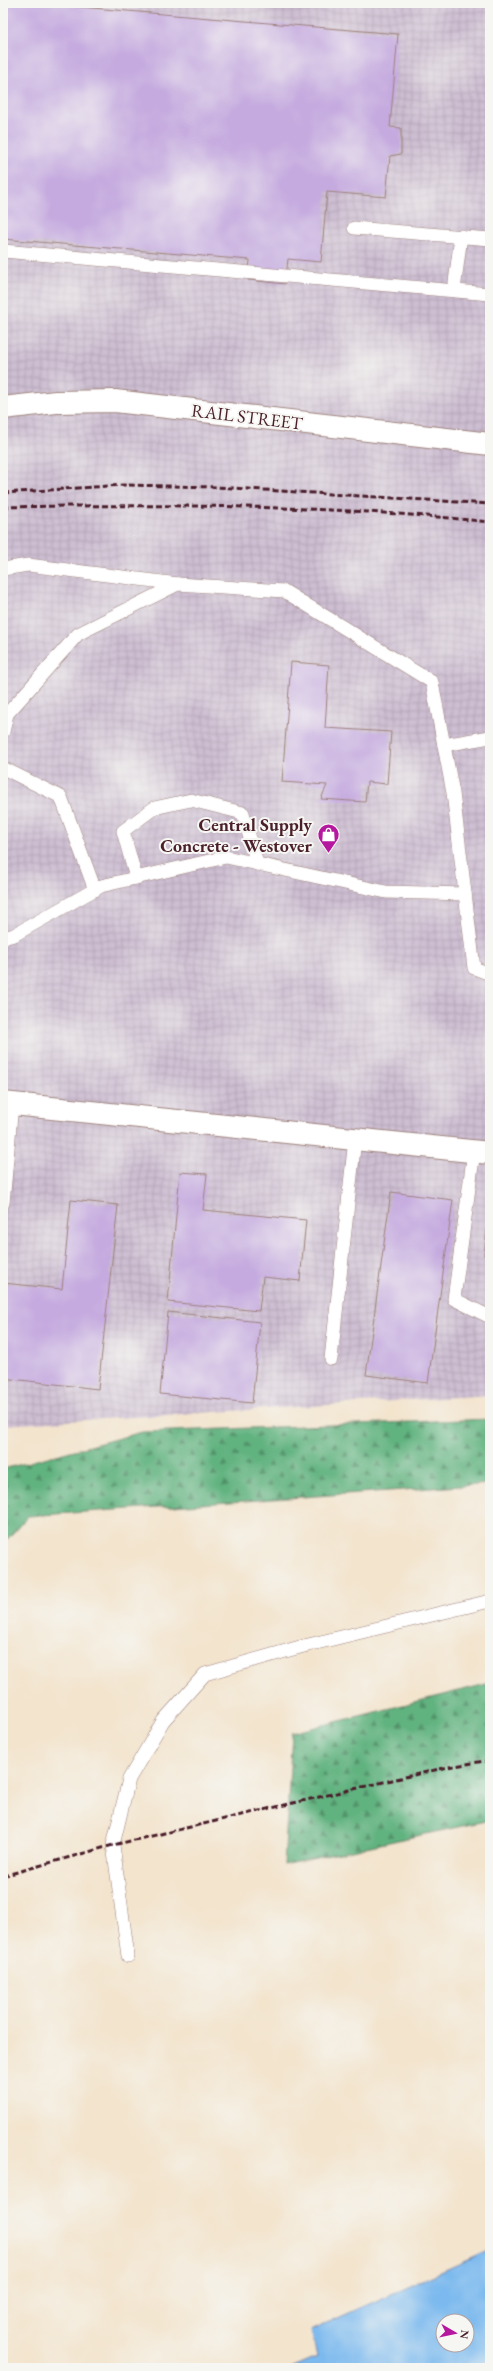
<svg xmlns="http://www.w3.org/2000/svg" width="493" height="2371" viewBox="0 0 493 2371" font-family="'EB Garamond',serif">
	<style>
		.industrial { fill: url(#industrial-grid) }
		.forest { fill: url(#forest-firs); stroke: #556855 }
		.water { fill: #7bb9ee; stroke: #626c8c; fill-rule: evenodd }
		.building { fill: #c5aadf }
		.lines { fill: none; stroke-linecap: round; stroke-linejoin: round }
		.lane-casing { stroke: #9e827c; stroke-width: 14 }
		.street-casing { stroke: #9e827c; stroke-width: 24 }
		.lane { stroke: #fff; stroke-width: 13 }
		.street { stroke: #fff; stroke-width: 22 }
		.rail { stroke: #4a1f2b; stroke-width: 3; stroke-dasharray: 6 3; stroke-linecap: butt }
		.labels { text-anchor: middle; stroke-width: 4; stroke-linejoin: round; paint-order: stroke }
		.street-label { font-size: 18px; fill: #4a1f2b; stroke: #f6f6f2 }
		.poi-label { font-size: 18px; font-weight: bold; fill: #4a1f2b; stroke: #f6f6f2; text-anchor: end }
	</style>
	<defs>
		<pattern id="industrial-grid" width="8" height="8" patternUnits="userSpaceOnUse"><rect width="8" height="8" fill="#cdbed2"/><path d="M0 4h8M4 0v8" fill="none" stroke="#b2a3b4"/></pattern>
		<pattern id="forest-firs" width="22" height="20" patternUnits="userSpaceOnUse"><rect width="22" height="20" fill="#60b27f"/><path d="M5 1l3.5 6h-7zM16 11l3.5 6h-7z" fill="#519068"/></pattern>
	</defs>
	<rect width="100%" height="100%" fill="#f6f6f2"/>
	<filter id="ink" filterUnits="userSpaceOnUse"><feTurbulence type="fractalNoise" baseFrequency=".025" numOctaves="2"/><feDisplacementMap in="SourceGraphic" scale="8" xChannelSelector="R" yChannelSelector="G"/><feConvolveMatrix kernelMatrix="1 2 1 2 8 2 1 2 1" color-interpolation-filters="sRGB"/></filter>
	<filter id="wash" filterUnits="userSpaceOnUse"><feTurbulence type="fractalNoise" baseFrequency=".012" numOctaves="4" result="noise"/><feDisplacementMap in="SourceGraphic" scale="16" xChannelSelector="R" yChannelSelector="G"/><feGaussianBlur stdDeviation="0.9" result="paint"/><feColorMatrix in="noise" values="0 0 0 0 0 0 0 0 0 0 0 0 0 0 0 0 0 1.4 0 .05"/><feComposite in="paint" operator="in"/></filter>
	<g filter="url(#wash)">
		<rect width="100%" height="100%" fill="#f3e4cd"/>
		<polygon class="industrial" points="3,3 490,3 490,1395 3,1425"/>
		<g class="forest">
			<polygon points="490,1419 490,1484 28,1516 3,1544 3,1469 142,1432"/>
			<polygon points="490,1683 490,1820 284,1865 292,1733"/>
		</g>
		<path class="water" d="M490 2250V2368H291L317 2357 311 2330ZM443 2321H467V2345H443Z"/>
		<g id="blocks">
			<g class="building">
				<polygon points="3,3 33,3 398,34 390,127 401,128 401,154 390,156 386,197 327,192 321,262 288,259 285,284 248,280 250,260 3,239"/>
				<polygon points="291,662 329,665 325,728 391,732 387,784 367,782 365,802 321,799 327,785 282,782"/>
				<polygon points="180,1172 207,1174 203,1210 306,1220 300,1281 263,1277 259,1311 168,1302"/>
				<polygon points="391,1192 453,1200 428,1383 366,1375"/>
				<polygon points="71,1200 118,1205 98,1389 3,1378 3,1283 62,1289"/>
				<polygon points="489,1213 490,1213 490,1256 484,1255"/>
				<polygon points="168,1312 260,1322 252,1403 160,1394"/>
			</g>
		</g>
	</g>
	<g filter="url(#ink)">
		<use href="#blocks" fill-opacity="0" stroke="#9e827c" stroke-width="1"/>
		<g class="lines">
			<defs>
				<g id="lane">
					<polyline points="354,228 490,239"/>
					<polyline points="3,251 490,294"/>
					<polyline points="454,290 461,236"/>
					<polyline points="3,569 28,565 178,584"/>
					<polyline points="3,732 7,714 78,634 178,584 284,591 432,682 453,793 474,968 490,974"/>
					<polyline points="444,745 490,737"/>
					<polyline points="3,768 61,797 95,890"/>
					<polyline points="136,878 123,831 154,808 191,800 243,813 257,864"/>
					<polyline points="3,938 14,935 101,886 226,857 386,892 465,894"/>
					<polyline points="474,1151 454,1299 490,1317"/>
					<polyline points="3,1203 12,1104"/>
					<polyline points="331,1359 355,1139"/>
					<polyline points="128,1956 113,1845 129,1779 163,1721 205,1674 300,1647 490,1601"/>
				</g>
				<g id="street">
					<polyline points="3,408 56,402 115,401 490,444"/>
					<polyline points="3,1103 490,1153"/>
				</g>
			</defs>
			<use href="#lane" class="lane-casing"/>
			<use href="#street" class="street-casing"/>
			<use href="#lane" class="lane"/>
			<use href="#street" class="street"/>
			<g class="rail">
				<polyline points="3,493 124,485 216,487 490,504"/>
				<path d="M3 507C166 504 328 505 490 522"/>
				<polyline points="3,1876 113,1845 448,1767 490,1760"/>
			</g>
		</g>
	</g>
	<defs>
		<symbol id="shop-pin" viewBox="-11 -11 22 30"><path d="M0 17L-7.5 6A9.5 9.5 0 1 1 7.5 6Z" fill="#b5179e" stroke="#f6f6f2"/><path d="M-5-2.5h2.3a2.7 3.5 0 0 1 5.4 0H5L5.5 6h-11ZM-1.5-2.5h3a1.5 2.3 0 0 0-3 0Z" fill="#fff"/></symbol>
	</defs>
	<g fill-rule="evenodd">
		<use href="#shop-pin" x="316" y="822" width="25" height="34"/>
	</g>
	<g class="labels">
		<g class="street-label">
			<text transform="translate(247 417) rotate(7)" y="6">RAIL STREET</text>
		</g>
		<g class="poi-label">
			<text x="312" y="831">Central Supply<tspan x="312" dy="21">Concrete - Westover</tspan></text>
		</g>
	</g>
	<rect width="493" height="2371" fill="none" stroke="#f6f6f2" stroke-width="16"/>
	<g transform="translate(455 2333) rotate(99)"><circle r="19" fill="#f6f6f2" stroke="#b1a0a2"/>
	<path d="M0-3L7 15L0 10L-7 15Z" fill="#b5179e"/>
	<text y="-6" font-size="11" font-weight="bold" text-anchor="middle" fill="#4a1f2b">N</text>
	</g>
</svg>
